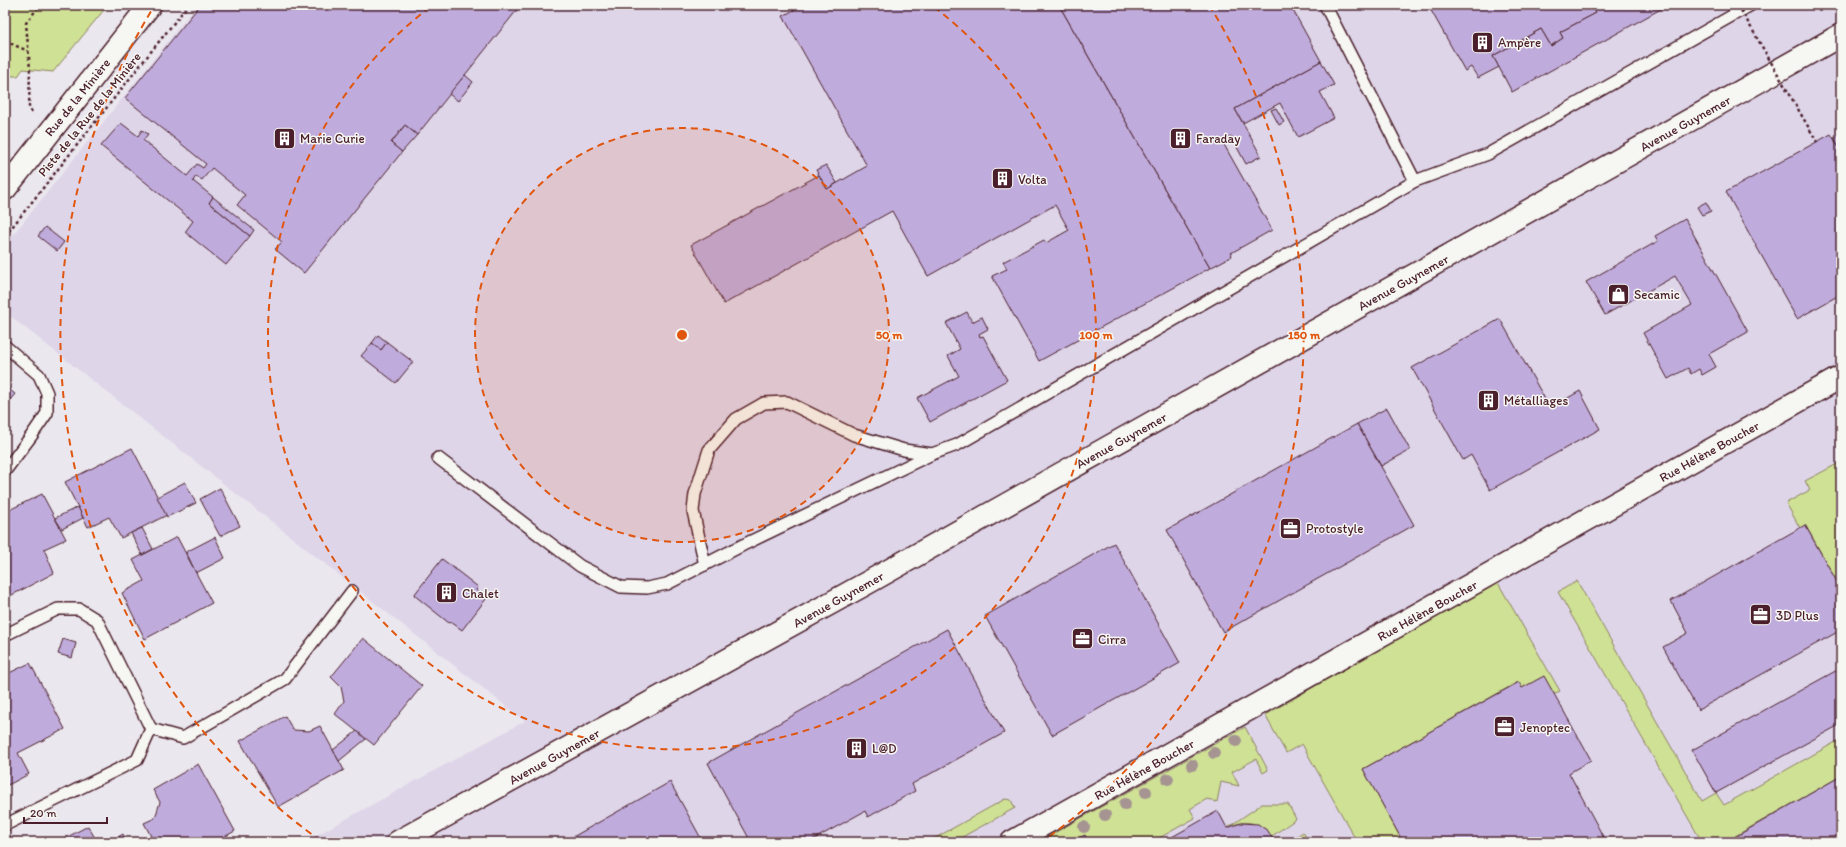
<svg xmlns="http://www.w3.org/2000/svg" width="1846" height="847" viewBox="0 0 1846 847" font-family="Itim,sans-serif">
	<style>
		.built { fill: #ded5e9 }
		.green { fill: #cfe195; stroke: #8c8060 }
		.building { fill: #c0acdc; stroke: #4a1f2b }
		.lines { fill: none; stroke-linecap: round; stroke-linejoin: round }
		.service-casing { stroke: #4a1f2b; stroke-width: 14 }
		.minor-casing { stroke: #4a1f2b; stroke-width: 25 }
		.path { stroke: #4a1f2b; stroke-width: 2.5; stroke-dasharray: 3 3; stroke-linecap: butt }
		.service { stroke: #f6f6f2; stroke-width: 11 }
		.minor { stroke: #f6f6f2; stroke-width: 22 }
		.path-bridge { stroke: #4a1f2b; stroke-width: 2.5; stroke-dasharray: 3 3; stroke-linecap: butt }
		.tree { fill: #a59492 }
		.ring { fill: none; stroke: #e0560e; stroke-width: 2; stroke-dasharray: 7 5 }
		.labels { text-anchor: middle; stroke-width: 3; stroke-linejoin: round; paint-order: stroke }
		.poi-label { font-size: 13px; fill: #4a1f2b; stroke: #f6f6f2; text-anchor: start }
		.street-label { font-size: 13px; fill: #4a1f2b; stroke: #f6f6f2 }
		.centre { fill: #e0560e; stroke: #f6f6f2; stroke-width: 2 }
		.ring-label { font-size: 12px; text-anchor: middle; font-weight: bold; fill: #e0560e; stroke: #f6f6f2; stroke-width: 3; stroke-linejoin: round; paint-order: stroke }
	</style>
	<rect width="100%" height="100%" fill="#ebe7ee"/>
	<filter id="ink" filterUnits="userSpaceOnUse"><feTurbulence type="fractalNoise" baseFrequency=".025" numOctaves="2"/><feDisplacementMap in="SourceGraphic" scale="8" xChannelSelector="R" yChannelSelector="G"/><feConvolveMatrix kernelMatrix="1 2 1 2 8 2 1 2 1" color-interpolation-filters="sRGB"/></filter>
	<g filter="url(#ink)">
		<polygon class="built" points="197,5 1841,5 1841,842 304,842 525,721 5,312 5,245"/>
		<g class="green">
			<polygon points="5,5 108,5 53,72 23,69 18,76 5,76"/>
			<polygon points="1841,462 1841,589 1806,526 1800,528 1786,503 1810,490 1805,481"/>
			<polygon points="1497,581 1560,691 1554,694 1522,688 1518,682 1363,769 1403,842 1357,842 1302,744 1286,753 1265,715"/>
			<polygon points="1577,581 1702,801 1716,793 1724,805 1841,739 1841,776 1735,836 1736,842 1702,842 1558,592"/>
			<polygon points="1245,727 1268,770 1263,773 1256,759 1232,772 1239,786 1221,782 1217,802 1207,799 1190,809 1195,818 1152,842 1045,842 1045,838"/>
			<polygon points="1005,799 1011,800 1015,808 953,842 928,842"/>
			<path d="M1262 804H1288L1296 819 1272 836C1259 822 1244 818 1227 828Z"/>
			<polygon points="1303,832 1309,842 1288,842"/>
		</g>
		<g class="building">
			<polygon points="200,5 521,5 417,135 405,125 391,143 402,152 304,273 275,249 282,242 237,205 245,195 212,168 202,180 196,176 193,181 213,197 209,203 250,236 226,265 185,232 193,221 101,146 121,123 138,136 142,130 148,134 143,140 187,176 197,164 203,168 206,164 125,98"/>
			<polygon points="803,5 1059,5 1210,268 1039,361 992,276 1007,269 1003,262 1044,240 1046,243 1069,230 1055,205 928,276 892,211 724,304 691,245 819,175 827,189 867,166 783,16"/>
			<polygon points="1059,5 1290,5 1321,61 1235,109 1261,156 1246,164 1231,136 1222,141 1272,230 1231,253 1232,256 1210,268"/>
			<polygon points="1428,5 1592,5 1596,13 1560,32 1563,38 1551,46 1541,29 1493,56 1499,67 1478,78 1471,67 1465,71"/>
			<polygon points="1592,5 1668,5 1512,92 1493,56 1541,29 1551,46 1563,38 1560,32 1596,13"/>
			<polygon points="1321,61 1334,85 1320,92 1334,118 1298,137 1280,103 1243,123 1235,109"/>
			<polygon points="465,75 473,82 458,101 449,94"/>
			<polygon points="1276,108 1284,122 1279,125 1271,110"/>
			<polygon points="405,125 417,135 402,152 391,143"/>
			<polygon points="1831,134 1841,151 1841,294 1797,319 1726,192"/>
			<polygon points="1841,134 1841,151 1834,138"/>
			<polygon points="826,165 837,183 827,189 816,170"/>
			<polygon points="213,197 254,230 250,236 209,203"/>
			<polygon points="1706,202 1711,211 1702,215 1697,207"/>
			<polygon points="1685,219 1748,332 1709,354 1716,367 1702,375 1699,369 1691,374 1688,368 1668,379 1643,333 1692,305 1675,276 1605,315 1586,282 1658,241 1655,236"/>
			<polygon points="45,227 64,242 57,251 38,236"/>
			<polygon points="967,312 972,322 982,317 988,329 979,334 980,337 983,336 1007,380 930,422 917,398 959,376 948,356 960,349 946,323"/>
			<polygon points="1500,319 1550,408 1580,391 1600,429 1490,490 1471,455 1463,460 1412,368"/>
			<polygon points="378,335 387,342 381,350 372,343"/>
			<polygon points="387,342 413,362 396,383 361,356 372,343 381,350"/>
			<polygon points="5,386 15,394 5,406"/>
			<polygon points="1387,408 1410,450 1381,466 1357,424"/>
			<polygon points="1357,424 1414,525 1223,632 1167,530"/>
			<polygon points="132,448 167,515 121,538 109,517 88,527 65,482"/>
			<polygon points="185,482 196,503 167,517 157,497"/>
			<polygon points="220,488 240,526 220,536 200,499"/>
			<polygon points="42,494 66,539 44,549 54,573 10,596 5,585 5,512"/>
			<polygon points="78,507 83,518 62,529 55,518"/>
			<polygon points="1805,525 1841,589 1841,630 1698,710 1663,647 1688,633 1671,601"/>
			<polygon points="142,528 153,549 142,555 131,533"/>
			<polygon points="177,537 212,603 145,639 122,593 144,581 133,560"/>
			<polygon points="215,537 225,558 196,573 186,552"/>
			<polygon points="1114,543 1180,663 1052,735 985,616"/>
			<polygon points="442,559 478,587 476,590 486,599 462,630 451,622 449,623 414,595"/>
			<polygon points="947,629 1004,733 912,784 915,791 868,817 865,811 809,842 751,842 708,763"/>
			<polygon points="363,638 422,686 374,745 335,714 344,701 341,687 331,677"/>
			<polygon points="63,639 76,643 72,658 58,654"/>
			<polygon points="30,663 65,729 18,753 29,774 8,785 5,779 5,675"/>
			<polygon points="1841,668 1841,724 1716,793 1692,750"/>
			<polygon points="1544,676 1591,760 1569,773 1606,842 1403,842 1363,769 1519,682 1522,688"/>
			<polygon points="285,716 293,730 309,731 320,726 344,770 278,807 240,741"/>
			<polygon points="357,731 366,739 339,761 333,750"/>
			<polygon points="198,764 235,831 215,842 154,842 144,823 155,818 160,802 153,790"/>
			<polygon points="1841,776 1841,842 1738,842 1735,837"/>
			<polygon points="670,782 703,842 564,842"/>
			<polygon points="1218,811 1227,828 1241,823 1258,824 1268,831 1275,842 1163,842"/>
			<polygon points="88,826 95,838 112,841 123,834 127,842 58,842"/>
			<polygon points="1085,835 1088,842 1071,842"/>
		</g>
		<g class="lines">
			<defs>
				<g id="service">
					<polyline points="1415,181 1488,154 1751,5"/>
					<polyline points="5,346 39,375 47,393 47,413 32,435 5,471"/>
					<polyline points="438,458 580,566 621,587 647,588 667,584 743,545 932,454 957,445 1415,181 1325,5"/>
					<polyline points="705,565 693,511 695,494 709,450 736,419 764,403 787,402 854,435 904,450 932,454"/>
					<polyline points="5,635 58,609 79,609 97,620 151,729"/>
					<polyline points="5,825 137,760 151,729 183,738 285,679 352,591"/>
				</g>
				<g id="minor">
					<polyline points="5,189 150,5"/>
					<polyline points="398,842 867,583 1841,35"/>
					<polyline points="1012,842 1841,377"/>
				</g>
			</defs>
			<use href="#service" class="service-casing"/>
			<use href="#minor" class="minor-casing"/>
			<g class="path">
				<polyline points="5,41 28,51"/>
				<polyline points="32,113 29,108 30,69 26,23 40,5"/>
				<polyline points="5,236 188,5"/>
			</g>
			<use href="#service" class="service"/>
			<use href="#minor" class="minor"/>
			<polyline class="path-bridge" points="1738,5 1817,142"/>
		</g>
		<g class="tree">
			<circle cx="1236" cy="741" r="6"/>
			<circle cx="1214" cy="753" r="6"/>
			<circle cx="1192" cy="765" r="6"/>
			<circle cx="1168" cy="779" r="6"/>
			<circle cx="1146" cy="792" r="6"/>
			<circle cx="1125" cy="804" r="6"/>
			<circle cx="1105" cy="815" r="6"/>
			<circle cx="1084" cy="827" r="6"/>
		</g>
	</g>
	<circle cx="682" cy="335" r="207" fill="#e0560e" fill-opacity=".12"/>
	<g class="ring">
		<circle cx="682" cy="335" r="207"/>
		<path d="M934 7A414 414 0 1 1 430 7"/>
		<path d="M321 841A622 622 0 0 1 155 5M1209 5A622 622 0 0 1 1043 841"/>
	</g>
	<defs>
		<symbol id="building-square" viewBox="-11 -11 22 22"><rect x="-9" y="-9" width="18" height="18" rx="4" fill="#4a1f2b" stroke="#f6f6f2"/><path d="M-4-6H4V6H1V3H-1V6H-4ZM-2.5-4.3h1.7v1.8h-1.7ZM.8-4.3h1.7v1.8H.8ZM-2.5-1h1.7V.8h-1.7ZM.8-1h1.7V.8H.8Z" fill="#fff"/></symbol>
		<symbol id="shop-square" viewBox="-11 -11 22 22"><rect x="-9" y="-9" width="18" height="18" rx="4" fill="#4a1f2b" stroke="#f6f6f2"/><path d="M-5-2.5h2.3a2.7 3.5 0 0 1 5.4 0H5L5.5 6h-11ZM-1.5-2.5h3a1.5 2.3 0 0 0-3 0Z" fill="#fff"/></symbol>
		<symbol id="office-square" viewBox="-11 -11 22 22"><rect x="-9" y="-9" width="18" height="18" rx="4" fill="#4a1f2b" stroke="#f6f6f2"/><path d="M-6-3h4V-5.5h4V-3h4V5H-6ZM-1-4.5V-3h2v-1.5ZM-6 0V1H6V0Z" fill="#fff"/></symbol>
	</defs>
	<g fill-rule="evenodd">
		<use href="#building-square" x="1470" y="30" width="25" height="25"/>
		<use href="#building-square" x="272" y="126" width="25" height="25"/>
		<use href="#building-square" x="1168" y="126" width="25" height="25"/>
		<use href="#building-square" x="990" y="166" width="25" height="25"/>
		<use href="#shop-square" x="1606" y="282" width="25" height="25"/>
		<use href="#building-square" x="1476" y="388" width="25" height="25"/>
		<use href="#office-square" x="1278" y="516" width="25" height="25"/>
		<use href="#building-square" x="434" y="580" width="25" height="25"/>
		<use href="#office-square" x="1748" y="602" width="25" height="25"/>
		<use href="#office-square" x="1070" y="626" width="25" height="25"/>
		<use href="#office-square" x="1492" y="714" width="25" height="25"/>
		<use href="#building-square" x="844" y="736" width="25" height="25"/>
	</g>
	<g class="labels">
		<g class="poi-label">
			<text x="1498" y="47">Ampère</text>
			<text x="300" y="143">Marie Curie</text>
			<text x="1196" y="143">Faraday</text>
			<text x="1018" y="184">Volta</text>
			<text x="1634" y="299">Secamic</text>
			<text x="1504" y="405">Métalliages</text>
			<text x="1306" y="533">Protostyle</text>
			<text x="462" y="598">Chalet</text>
			<text x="1776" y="620">3D Plus</text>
			<text x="1098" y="644">Cirra</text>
			<text x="1520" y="732">Jenoptec</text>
			<text x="872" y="753">L@D</text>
		</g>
		<g class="street-label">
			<text transform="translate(77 97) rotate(-51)" y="5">Rue de la Minière</text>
			<text transform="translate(89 114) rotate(-51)" y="5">Piste de la Rue de la Minière</text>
			<text transform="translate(1685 123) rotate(-29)" y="5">Avenue Guynemer</text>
			<text transform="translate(1403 282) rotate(-29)" y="5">Avenue Guynemer</text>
			<text transform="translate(1121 440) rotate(-29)" y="5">Avenue Guynemer</text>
			<text transform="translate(1709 451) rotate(-29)" y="5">Rue Hélène Boucher</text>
			<text transform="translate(838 599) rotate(-29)" y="5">Avenue Guynemer</text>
			<text transform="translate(1427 610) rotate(-29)" y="5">Rue Hélène Boucher</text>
			<text transform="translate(554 756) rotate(-29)" y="5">Avenue Guynemer</text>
			<text transform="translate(1144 769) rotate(-29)" y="5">Rue Hélène Boucher</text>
		</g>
	</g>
	<circle cx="682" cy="335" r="6" class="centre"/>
	<g class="ring-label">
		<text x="889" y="339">50 m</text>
		<text x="1096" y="339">100 m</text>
		<text x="1304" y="339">150 m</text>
	</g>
	<rect width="1846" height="847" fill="none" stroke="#f6f6f2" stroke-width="20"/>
	<rect x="10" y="10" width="1826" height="827" fill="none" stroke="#4a1f2b" stroke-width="1.5" filter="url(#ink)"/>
	<path d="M24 817v6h83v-6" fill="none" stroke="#4a1f2b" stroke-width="2"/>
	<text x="30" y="817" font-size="12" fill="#4a1f2b" stroke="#f6f6f2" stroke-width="3" paint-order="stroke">20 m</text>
</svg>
